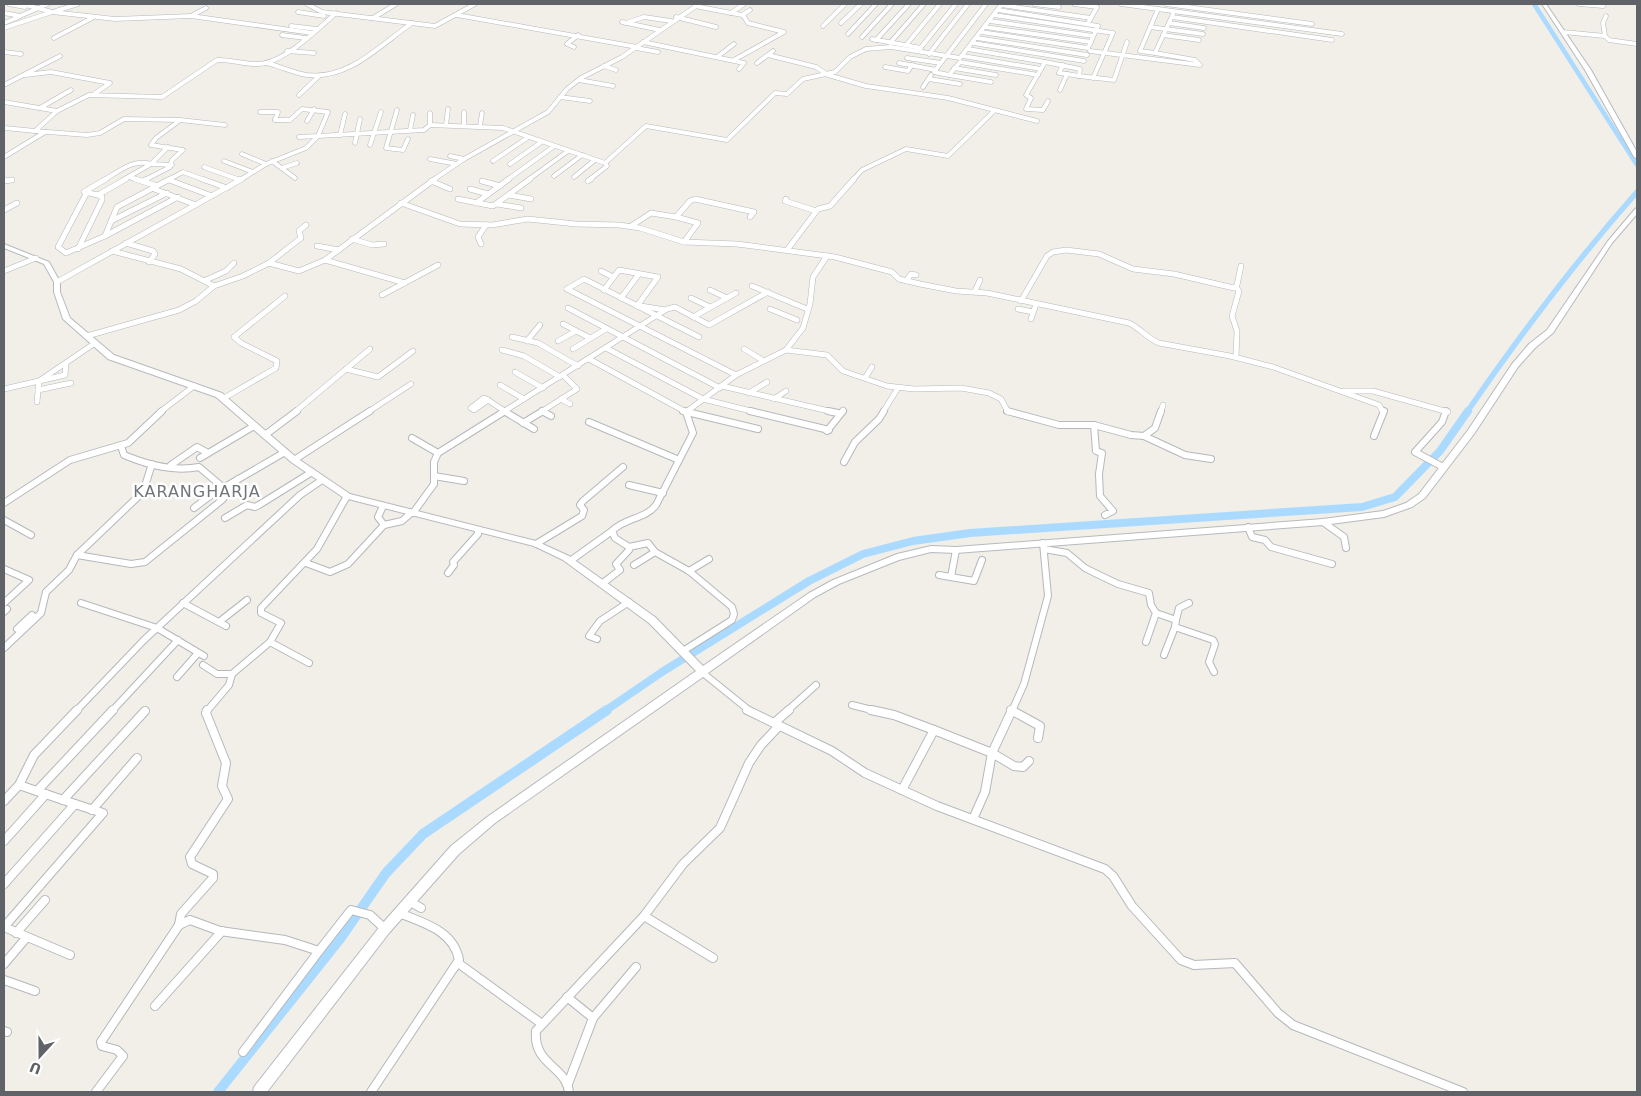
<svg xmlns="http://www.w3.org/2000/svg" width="1641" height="1096" viewBox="0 0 1641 1096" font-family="'DejaVu Sans',sans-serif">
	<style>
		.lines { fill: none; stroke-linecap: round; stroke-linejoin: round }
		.canal-far3 { stroke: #aadaff; stroke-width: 4.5 }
		.canal-far2 { stroke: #aadaff; stroke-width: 5.5 }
		.canal-far1 { stroke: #aadaff; stroke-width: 8 }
		.canal { stroke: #aadaff; stroke-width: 10 }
		.street-far3-casing { stroke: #b5b8bc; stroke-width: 5 }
		.street-far2-casing { stroke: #b5b8bc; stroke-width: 6 }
		.street-far1-casing { stroke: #b5b8bc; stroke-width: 8 }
		.street-casing { stroke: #b5b8bc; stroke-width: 10 }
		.secondary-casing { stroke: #b6babf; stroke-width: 2 }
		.street-far3 { stroke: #fff; stroke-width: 4 }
		.street-far2 { stroke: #fff; stroke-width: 5 }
		.street-far1 { stroke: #fff; stroke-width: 6 }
		.street { stroke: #fff; stroke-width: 8 }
		.secondary { fill: #fff; fill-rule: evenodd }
		.labels { text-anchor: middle; stroke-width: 5; stroke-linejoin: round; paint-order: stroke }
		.quarter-label { font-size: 16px; letter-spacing: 1px; fill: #70757a; stroke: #fff }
	</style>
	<rect width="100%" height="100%" fill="#f1efe8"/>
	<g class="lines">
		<polyline class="canal-far3" points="1534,4 1637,165"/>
		<path class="canal-far2" d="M1467 412C1520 335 1575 262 1637 192"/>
		<polyline class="canal-far1" points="605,711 662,672 809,581 863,554 913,541 970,533 1362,507 1395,497 1440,451 1468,411"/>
		<polyline class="canal" points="218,1092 340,939 386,873 423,834 607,710"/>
		<defs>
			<g id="street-far3">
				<polyline points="9,4 25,7"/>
				<polyline points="307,4 322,12 435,26 475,4"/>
				<polyline points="1034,4 1059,7"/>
				<polyline points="1074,4 1097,7 1091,18"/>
				<polyline points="1121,4 1342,34"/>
				<polyline points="1166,4 1312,24"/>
				<polyline points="1579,4 1603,6 1603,4"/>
				<polyline points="695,6 742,15 750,10"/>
				<polyline points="1158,9 1140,51 1155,53 1173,14"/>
				<polyline points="56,11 78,4"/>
				<polyline points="52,12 115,19 191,16 312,33"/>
				<polyline points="298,12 324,16"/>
				<polyline points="4,13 20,16 48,4"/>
				<polyline points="731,13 744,4"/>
				<polyline points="457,15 637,47"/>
				<polyline points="994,15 1113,33 1093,78"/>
				<polyline points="191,16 206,8"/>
				<polyline points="676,17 716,27"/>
				<polyline points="1172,17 1332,40"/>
				<polyline points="373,18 396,4"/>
				<polyline points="990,21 1093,36"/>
				<polyline points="622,22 660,30"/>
				<polyline points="4,23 19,17"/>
				<polyline points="626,23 644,17 671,21"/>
				<polyline points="841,23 861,4"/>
				<polyline points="1169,23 1204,28"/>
				<polyline points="291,26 317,29"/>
				<polyline points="823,26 845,4"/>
				<polyline points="985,27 1091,42"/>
				<polyline points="1150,27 1203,34"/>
				<polyline points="4,28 52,12 22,4"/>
				<polyline points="981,32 1088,48 1098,26 998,10"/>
				<polyline points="1563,32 1605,36 1609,40 1637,44"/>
				<polyline points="848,34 876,4"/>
				<polyline points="282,35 305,38"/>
				<polyline points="1163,35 1199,40"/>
				<polyline points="1605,36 1603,23 1606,16"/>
				<polyline points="862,37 892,4"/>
				<polyline points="54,38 92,18"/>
				<polyline points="977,38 1087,55"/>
				<polyline points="872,39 921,48"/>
				<polyline points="876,40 909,4"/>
				<polyline points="643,42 744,63 739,69"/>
				<polyline points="890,43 924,4"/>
				<polyline points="973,43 1084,61"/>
				<polyline points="906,45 940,4"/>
				<polyline points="574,47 567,44 578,35"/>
				<polyline points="636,48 658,52"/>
				<polyline points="968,49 1045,62"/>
				<polyline points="287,51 314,53"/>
				<polyline points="918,51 956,4"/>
				<polyline points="1090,51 1200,65 1195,60 1155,53"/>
				<polyline points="4,52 21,54"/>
				<polyline points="929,54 968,4"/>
				<polyline points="768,55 816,67 828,75 866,86 948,98 1037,121"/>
				<polyline points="963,56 1041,69"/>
				<polyline points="717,57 734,44"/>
				<polyline points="907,58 941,63"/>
				<polyline points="734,60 784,32 748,23 743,15"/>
				<path d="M266 63C280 66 293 73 307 75 349 80 380 45 412 23"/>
				<polyline points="757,63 773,51"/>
				<polyline points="899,63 936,70"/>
				<polyline points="1063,65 1059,73 1067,74"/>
				<polyline points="604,66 616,70"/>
				<polyline points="885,67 908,71 912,65"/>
				<polyline points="954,68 996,75"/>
				<polyline points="25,75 51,72 110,83 94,94"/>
				<polyline points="949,75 934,72 986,4"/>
				<polyline points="1079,76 1114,80 1127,42"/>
				<polyline points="929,79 960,84"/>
				<polyline points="579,80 613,86"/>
				<polyline points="991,82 949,75 960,62 1038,75"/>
				<polyline points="4,85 60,56"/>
				<polyline points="923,87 931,75"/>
				<polyline points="299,95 319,76"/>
				<polyline points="560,97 590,101"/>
				<polyline points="1048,101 1043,110 1026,109 1031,98 1026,95 1045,62 1080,69 1079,76 1067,74 1060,90"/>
				<polyline points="4,102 57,111"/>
				<polyline points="40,108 71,90"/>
				<polyline points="397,110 386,148 403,150 408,139"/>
				<polyline points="260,112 278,112 275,120"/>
				<polyline points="464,112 464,125"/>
				<polyline points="430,113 430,125"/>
				<polyline points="275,120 290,120 302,109 328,112 318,136 299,137"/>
				<polyline points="307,121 314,109"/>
				<path d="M225 125 180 120 124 119 100 133 87 135 35 131 57 111 89 95 162 97 217 60C231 59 245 65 259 64 285 62 317 30 336 13"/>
				<polyline points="446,125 448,109"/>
				<polyline points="480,126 482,113"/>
				<polyline points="5,128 35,131"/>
				<polyline points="410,130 413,115"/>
				<polyline points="340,135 345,114"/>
				<polyline points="355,143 360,119"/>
				<polyline points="370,145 381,112"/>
				<polyline points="168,147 151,164 172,165"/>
				<polyline points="242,154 266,164"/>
				<polyline points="450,156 464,159"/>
				<polyline points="4,157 45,132"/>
				<polyline points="430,159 457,164"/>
				<polyline points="224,161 253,172"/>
				<polyline points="272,161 295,178"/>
				<polyline points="493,161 527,138"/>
				<polyline points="510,164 540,143"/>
				<polyline points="204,167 240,180"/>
				<polyline points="282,168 297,163"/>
				<polyline points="554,176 582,155"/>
				<polyline points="129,177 139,180"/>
				<polyline points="574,177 595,160"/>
				<path d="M104 180C120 171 132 159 151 164L123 180"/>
				<polyline points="145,180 170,167 172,160 183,150 151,145 156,138 179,121"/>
				<polyline points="168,180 183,172 205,180"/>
				<polyline points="240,180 266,164 306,148 318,136 424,130 430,125 503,128 605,163 646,126 727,140 775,93 787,94 803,79 835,72 850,57 866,49 891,47 960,58 1001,5 1091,18 1088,23"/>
				<polyline points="433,180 464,159 548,112 567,89 581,78 622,57 699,4"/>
				<polyline points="507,180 553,147"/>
				<polyline points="528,180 568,151"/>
				<polyline points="589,180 607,166 605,163"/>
				<polyline points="853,180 862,170 906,149 948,156 994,111"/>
			</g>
			<g id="street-far2">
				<polyline points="106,179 84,192 98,195 126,179"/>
				<polyline points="135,179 157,186"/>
				<polyline points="202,179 227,188"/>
				<polyline points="237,179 240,180"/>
				<polyline points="169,180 212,196"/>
				<polyline points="4,181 12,180"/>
				<polyline points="143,181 147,179"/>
				<polyline points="431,181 450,189"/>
				<polyline points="482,181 500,186"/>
				<polyline points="588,181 591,179"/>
				<polyline points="154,189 196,205"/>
				<polyline points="470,189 488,194"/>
				<polyline points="86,194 58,247 66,253 105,236 178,197"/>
				<polyline points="509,195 531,199"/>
				<polyline points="458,199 493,206 530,179"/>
				<polyline points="786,199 785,201 816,211"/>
				<path d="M401 203 460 224 492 225 528 219 576 224 619 225 640 228 684 242 737 244 835 257 892 272 899 279 920 284 956 291 987 293 1129 323C1141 329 1147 338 1159 343L1230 356 1273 367 1379 405 1383 412"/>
				<polyline points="476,203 509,179"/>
				<polyline points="497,204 521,208"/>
				<polyline points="4,210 17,203"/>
				<polyline points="676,217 698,223 684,242"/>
				<polyline points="111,221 167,193"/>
				<polyline points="631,226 651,213 676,217 690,201 695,199 754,212 750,217"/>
				<polyline points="105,236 117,207 170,179"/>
				<polyline points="352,239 372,245 384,244"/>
				<polyline points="126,243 153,251 155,254 149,262"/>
				<polyline points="481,244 478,237 486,225"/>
				<polyline points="317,246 339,250"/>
				<polyline points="78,249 102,200 102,197 98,195"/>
				<polyline points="787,250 818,209 830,206 854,179"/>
				<polyline points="112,251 181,269 214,286"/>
				<polyline points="325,260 405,283"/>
				<polyline points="269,263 301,238 299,231 306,225"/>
				<polyline points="4,271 36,258"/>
				<polyline points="601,271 613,277"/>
				<polyline points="206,280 226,271 234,263"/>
				<polyline points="906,281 911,274 916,275"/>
				<polyline points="57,282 242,179"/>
				<polyline points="752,286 807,309"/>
				<polyline points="1236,287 1239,291 1232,316 1237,331 1236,357"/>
				<polyline points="567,289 736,375"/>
				<polyline points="567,289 584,279 699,337"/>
				<polyline points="604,290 619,270 658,277 637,306"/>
				<polyline points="710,290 727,298"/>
				<polyline points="975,291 980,280"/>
				<polyline points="382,295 438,265"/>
				<polyline points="621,298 639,274"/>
				<polyline points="691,298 710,307"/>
				<polyline points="1021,301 1047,256 1053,252 1066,250 1099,254 1133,269 1174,274 1234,288 1237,285 1241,266"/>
				<polyline points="641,306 665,310"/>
				<polyline points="568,308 720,388"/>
				<polyline points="770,309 797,320"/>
				<polyline points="1018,309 1033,312"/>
				<polyline points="693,317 736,293"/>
				<polyline points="1031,319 1036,304"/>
				<polyline points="563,324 590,338"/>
				<polyline points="87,336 179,310 196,301 214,286 243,276 269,263 299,271 325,260 435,179"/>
				<polyline points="512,337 538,343 578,366"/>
				<polyline points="527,341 540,325"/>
				<polyline points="558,341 576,331"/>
				<polyline points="606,348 703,399 755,412"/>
				<polyline points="573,349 606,329"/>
				<polyline points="744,349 764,361"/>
				<polyline points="502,350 524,356 560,377"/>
				<polyline points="786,350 827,355 843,371 887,386 914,389 961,388 989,393 1001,399 1008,412"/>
				<polyline points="589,359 686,412"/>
				<polyline points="346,369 378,377 413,351"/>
				<polyline points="515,372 543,388"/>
				<polyline points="865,378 872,367"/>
				<polyline points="500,385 524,399"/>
				<polyline points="722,386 833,412"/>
				<polyline points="4,389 39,381 95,343"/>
				<polyline points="38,390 71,383"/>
				<polyline points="1343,391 1373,391 1448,412"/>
				<polyline points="749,393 767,382"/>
				<polyline points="224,398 276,368 277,361 241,343 234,337 285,296"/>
				<polygon points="484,398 488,400 474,410 471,408"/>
				<polyline points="561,399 570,404"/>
				<polyline points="774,399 786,391"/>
				<polyline points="488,400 506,412"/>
				<polyline points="37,402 39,381 65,375 66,364"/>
				<polyline points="160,412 194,386"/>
				<polyline points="295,412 370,349"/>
				<polyline points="368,412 411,384"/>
				<polyline points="503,412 667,309 675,307 709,325 768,292"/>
				<polyline points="541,412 577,389 563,375"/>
				<polyline points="686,412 736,375 786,350 803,328 810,304 813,277 827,256"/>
				<polyline points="842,412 843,410"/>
				<polyline points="883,412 898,388"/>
				<polyline points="1161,412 1163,405"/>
			</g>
			<g id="street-far1">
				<polyline points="504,411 534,429"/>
				<polyline points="542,411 551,416"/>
				<polyline points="683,411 758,429"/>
				<polyline points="750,411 829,430"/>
				<polyline points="828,411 838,413"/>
				<polyline points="1007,411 1059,425 1094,425 1131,435 1144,436 1155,428 1161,411"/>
				<polyline points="686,412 688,411"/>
				<polyline points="589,422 679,460"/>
				<polyline points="523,423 543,411"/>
				<polyline points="1094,425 1096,451 1102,453 1099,474 1100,496 1113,511 1105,515"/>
				<polyline points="827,431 843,411"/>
				<polyline points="265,435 297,411"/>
				<polyline points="1144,436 1185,455 1211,459"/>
				<polyline points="1374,436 1384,411"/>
				<polyline points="412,438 438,453 434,462 434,484 413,513"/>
				<path d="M121 446 124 455C148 465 173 472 199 467L225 489"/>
				<polyline points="438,453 505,411"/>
				<polyline points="200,458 254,426"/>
				<polyline points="294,460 370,411"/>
				<polyline points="844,462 855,442 879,419 884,411"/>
				<polyline points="171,465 197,447 208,453"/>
				<polyline points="1443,467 1415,452 1442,422 1446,411"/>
				<polyline points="434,476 464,481"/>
				<polyline points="629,485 663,493"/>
				<polyline points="4,503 70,460 128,443 162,411"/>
				<polyline points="194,508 211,495 285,452"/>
				<polyline points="225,518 247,505 255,507 259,505 312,472"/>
				<polyline points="4,520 31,535"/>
				<polyline points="1323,522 1344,537 1346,548"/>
				<polyline points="384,525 402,521 411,513"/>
				<polyline points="1248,527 1252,537 1265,540 1271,547 1332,564"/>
				<polyline points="536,544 582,516 584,510 580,505 583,501 623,467"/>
				<path d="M629 547 615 538 612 531C624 518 646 519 656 505L693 433 686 412"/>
				<polyline points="1044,549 1067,553 1085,568 1097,574 1118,584 1149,593 1151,605 1156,613 1176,620 1175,627 1213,640 1215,644 1209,662 1214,672"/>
				<polyline points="77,555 131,564 145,562 222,500 238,479"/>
				<polyline points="570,561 612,531"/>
				<polyline points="306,563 330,572 348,564 384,525 378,517 383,506"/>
				<polyline points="634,565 655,552"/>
				<polyline points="4,569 29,580 4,603"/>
				<polyline points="689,571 709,559"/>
				<polyline points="448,573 454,565 453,562 478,534 478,531"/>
				<polyline points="939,575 974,581 982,560"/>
				<polyline points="951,577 956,550"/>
				<polyline points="603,583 620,570 616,564 629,550 629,547 648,543 655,552 689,571 732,607 734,614 732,620 683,651"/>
				<polyline points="81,603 157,628 204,656"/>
				<polyline points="183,603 226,626"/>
				<polyline points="4,612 7,609"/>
				<polyline points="1176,620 1179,608 1189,603"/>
				<polyline points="219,622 247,600"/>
				<polyline points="17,629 32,615"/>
				<polyline points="597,639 589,636 600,621 629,602"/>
				<polyline points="270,642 309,663"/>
				<polyline points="1146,642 1156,613"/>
				<polyline points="4,648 41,613 46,592 69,570 77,555 143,492 152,464"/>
				<polyline points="1164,655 1175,627"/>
				<polyline points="203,665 217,674 232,674 270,642 281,623 261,613 261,608 317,549 347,496"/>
				<polyline points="703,673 750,711"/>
				<polyline points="177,677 198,653"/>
				<polyline points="852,705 876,711"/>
				<polyline points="76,711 144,640 300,495 322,480"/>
				<polyline points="112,711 178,640"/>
				<polyline points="207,711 229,685 232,674"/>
				<polyline points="787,711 816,685"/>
				<polyline points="1012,711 1024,684 1048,596 1043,543"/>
			</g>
			<g id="street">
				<polyline points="747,710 832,751 865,773 937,806 1105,869 1113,876 1132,906 1181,960 1194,965 1235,963 1278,1013 1293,1025 1463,1092"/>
				<polyline points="871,710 894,715 934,730"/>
				<polyline points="1011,710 1040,726 1038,738"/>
				<polyline points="774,723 789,710"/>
				<polyline points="902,790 934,730 992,753 1014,766 1023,767 1029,761"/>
				<polyline points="37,791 113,710"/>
				<polyline points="63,800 145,711"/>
				<polyline points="4,801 19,785 34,755 77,710"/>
				<polyline points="92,810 137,758"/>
				<polyline points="973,819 985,792 992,753 1012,710"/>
				<polyline points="4,841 46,794"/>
				<polyline points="4,884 75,804 19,785"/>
				<polyline points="409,901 421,908"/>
				<polyline points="644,916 713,958"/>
				<polyline points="179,925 181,914 213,878 213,874 192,864 190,857 228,799 222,786 226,763 206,713 207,710"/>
				<polyline points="4,927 103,813 75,804"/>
				<polyline points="4,927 70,955"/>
				<polyline points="16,933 45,900"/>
				<polyline points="458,963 542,1024"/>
				<polyline points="4,964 27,937"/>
				<polyline points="4,980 35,991"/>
				<polyline points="567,997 593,1018 568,1084"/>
				<polyline points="155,1006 222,931"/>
				<polyline points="593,1018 636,967"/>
				<polyline points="4,1031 7,1032"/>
				<polyline points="243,1052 319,951"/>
				<polyline points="96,1092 123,1056 117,1050 102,1046 101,1042 179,925 190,920 220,931 285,940 319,951 351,910 370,915 385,929"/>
				<path d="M371 1092 459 960C454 931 424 923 399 913"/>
				<path d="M569 1092C566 1066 533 1065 536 1031L644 916 683 864 720 828 749 763 761 745 779 726"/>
			</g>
			<g id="secondary">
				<polygon points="1542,4 1546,4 1591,70 1637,152 1637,159 1634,157 1585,70"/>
				<polygon points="1637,208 1637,214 1612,243 1553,333 1535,348 1518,367 1474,434 1425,498 1412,507 1384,517 1323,525 956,553 931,552 899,560 839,584 815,597 708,673 706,676 703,677 495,823 459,854 389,933 267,1092 253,1092 254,1087 381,925 451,846 487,817 696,671 649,623 563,560 534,546 344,498 291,462 216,397 108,359 63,319 54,292 54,282 44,264 4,248 4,244 49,262 60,282 60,292 70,318 114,355 222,393 297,458 350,494 536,541 569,556 655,617 703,666 809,593 833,580 897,554 931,546 956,547 1323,519 1383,511 1406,503 1419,494 1468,430 1512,364 1529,344 1547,330 1608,241 1635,209"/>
			</g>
		</defs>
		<use href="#street-far3" class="street-far3-casing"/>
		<use href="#street-far2" class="street-far2-casing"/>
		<use href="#street-far1" class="street-far1-casing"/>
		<use href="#street" class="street-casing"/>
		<use href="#secondary" class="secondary-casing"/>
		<use href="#street-far3" class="street-far3"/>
		<use href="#street-far2" class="street-far2"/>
		<use href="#street-far1" class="street-far1"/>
		<use href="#street" class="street"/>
		<use href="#secondary" class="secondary"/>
	</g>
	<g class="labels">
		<g class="quarter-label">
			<text x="197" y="497">KARANGHARJA</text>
		</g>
	</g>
	<rect width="1641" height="1096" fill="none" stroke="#5f6368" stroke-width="10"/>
	<g transform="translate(40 1056) rotate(201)" stroke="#ffffff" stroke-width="4" paint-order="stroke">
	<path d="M0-4L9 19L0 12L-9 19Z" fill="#5f6368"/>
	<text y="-8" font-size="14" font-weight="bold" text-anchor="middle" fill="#5f6368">U</text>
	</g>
</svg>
